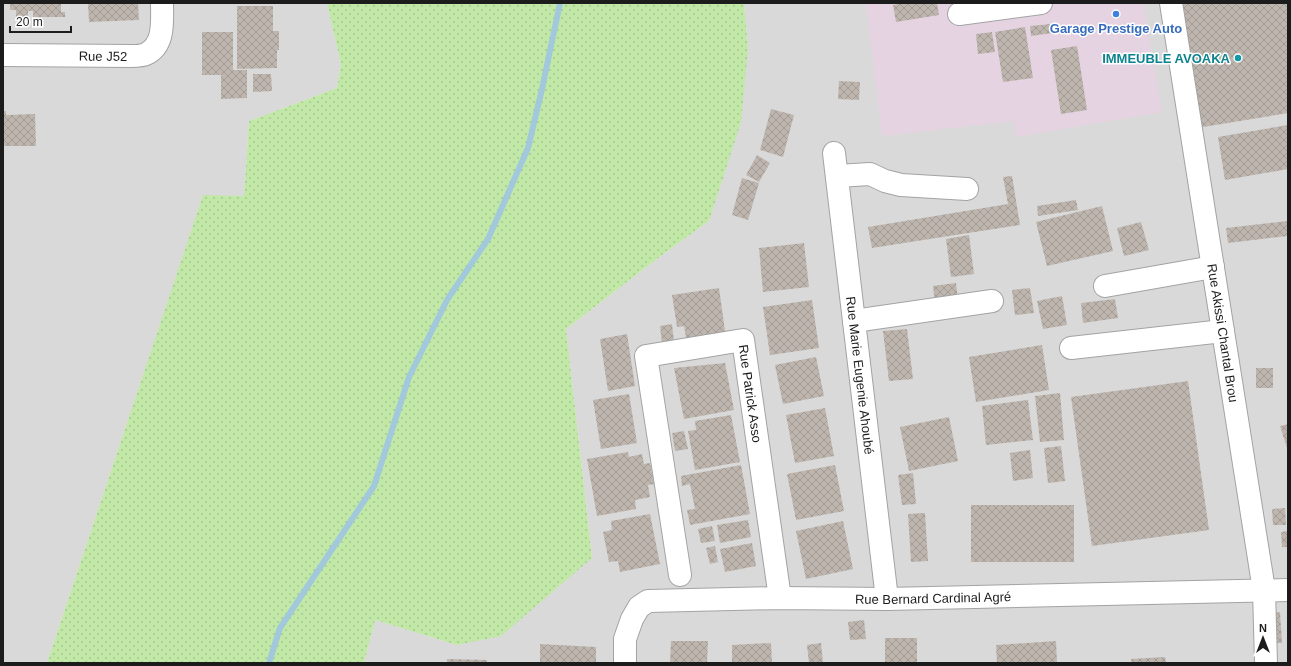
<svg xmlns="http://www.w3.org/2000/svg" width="1291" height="666" viewBox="0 0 1291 666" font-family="Helvetica,sans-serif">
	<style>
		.residential { fill: #dad9d9 }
		.industrial { fill: #e6d3e1 }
		.grass { fill: url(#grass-dots) }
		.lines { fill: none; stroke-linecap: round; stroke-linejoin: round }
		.stream { stroke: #a1c9db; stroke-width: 6 }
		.building { fill: url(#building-cross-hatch) }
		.minor-casing { stroke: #a3a3a3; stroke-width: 24 }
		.minor { stroke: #fff; stroke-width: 22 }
		.shop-dot { fill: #3f7fe0; stroke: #fff; stroke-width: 1.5 }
		.culture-dot { fill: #0f9aa8; stroke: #fff; stroke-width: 1.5 }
		.labels { text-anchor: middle; stroke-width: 3; stroke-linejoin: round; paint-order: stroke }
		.shop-label { font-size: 13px; font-weight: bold; fill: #366cbe; stroke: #fff }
		.street-label { font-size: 13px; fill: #1c1c1c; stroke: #fff }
		.culture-label { font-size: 13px; font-weight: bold; fill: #0d838f; stroke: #fff; text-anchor: end }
	</style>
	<defs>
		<pattern id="grass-dots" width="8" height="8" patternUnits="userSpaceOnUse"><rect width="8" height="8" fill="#c1e8a7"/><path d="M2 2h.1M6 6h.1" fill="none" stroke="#a5c68f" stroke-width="1.8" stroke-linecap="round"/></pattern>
		<pattern id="building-cross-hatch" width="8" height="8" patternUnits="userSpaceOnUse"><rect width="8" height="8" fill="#beb6ae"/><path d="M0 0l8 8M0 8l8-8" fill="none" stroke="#a39c95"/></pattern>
	</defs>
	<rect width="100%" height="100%" fill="#edeae1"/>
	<g class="residential">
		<polygon points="3,3 327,3 341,64 337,88 249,121 244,196 203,196 47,663 3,663"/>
		<polygon points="744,3 1288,3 1288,663 364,663 375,620 457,645 592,558 566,329 662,255 709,221 748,48"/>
	</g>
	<polygon class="industrial" points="866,3 1143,3 1162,112 1016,137 1014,121 882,136"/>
	<polygon class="grass" points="327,3 744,3 748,48 741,122 709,221 662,255 566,329 592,558 501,636 457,645 375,620 364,663 47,663 203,195 244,196 249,121 337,88 341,64"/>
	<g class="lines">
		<polyline class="stream" points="269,663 280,628 374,486 409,377 447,300 488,239 528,148 542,89 560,3"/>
	</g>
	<g class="building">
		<polygon points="10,3 61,3 61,12 65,12 65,17 33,17 33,11 28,11 28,17 16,17 16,10 10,10"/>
		<polygon points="88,3 138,3 139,20 89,22"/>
		<polygon points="904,3 937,3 939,15 896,22 893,5"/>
		<polygon points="1179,3 1288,3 1288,113 1197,128"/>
		<polygon points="237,6 273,6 273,31 279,31 279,50 277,50 277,68 237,69"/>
		<polygon points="1051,24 1052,33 1031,36 1030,26"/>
		<polygon points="1025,27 1033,78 1003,82 995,32"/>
		<polygon points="202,32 233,32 233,70 247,70 247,98 221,99 221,75 202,75"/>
		<polygon points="992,32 995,52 978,54 976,34"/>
		<polygon points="1077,46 1087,110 1061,114 1051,50"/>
		<polygon points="253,74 271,74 272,91 253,92"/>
		<polygon points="839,81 860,82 859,100 838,99"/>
		<polygon points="771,109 794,115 783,157 760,150"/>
		<polygon points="3,111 6,111 6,115 35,114 36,146 3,146"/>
		<polygon points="1288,125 1288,169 1225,180 1218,137"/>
		<polygon points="757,155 770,163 759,182 746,175"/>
		<polygon points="1012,176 1020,225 872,248 868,227 1008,204 1003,177"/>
		<polygon points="742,178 759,183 748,220 732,215"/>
		<polygon points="1076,200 1078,210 1038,216 1037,206"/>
		<polygon points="1102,206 1113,251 1047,266 1036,222"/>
		<polygon points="1288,221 1288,236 1228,243 1226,228"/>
		<polygon points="1141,222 1149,250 1124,256 1117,228"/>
		<polygon points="969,235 974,274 951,277 946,239"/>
		<polygon points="804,243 809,287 763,292 759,248"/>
		<polygon points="956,283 958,301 935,304 933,286"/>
		<polygon points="719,288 726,338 687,343 684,326 677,327 672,295"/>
		<polygon points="1030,288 1034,313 1015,315 1012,290"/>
		<polygon points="1062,296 1067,325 1043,329 1037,301"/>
		<polygon points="1115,299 1118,318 1083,323 1081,303"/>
		<polygon points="812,300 819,348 770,355 763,307"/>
		<polygon points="672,324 674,342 662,343 660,326"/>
		<polygon points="907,329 913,379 889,381 883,331"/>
		<polygon points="627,334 635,386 608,391 600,339"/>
		<polygon points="1042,345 1049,390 976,402 969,357"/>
		<polygon points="816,357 824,396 783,404 775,365"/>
		<polygon points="725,363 734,410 684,419 674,368"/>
		<rect x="1256" y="368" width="17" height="20"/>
		<polygon points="1188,381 1209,530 1092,546 1071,397"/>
		<polygon points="1060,393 1064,440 1040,442 1035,396"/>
		<polygon points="629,394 637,443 601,449 593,400"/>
		<polygon points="1028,400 1033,440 986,445 982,406"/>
		<polygon points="825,408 834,456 795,463 786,415"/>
		<polygon points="731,415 740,462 695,470 688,431 696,430 695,421"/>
		<polygon points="949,417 958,461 909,471 900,427"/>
		<polygon points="1288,424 1288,451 1280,426"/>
		<polygon points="684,431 688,449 675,451 672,433"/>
		<polygon points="1061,446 1065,481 1048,483 1044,448"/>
		<polygon points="1030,450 1033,478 1013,481 1010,453"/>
		<polygon points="628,452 629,457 642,454 644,464 650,463 654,484 648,485 650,497 635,500 636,509 597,516 587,459"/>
		<polygon points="741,465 750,514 690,525 687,510 695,509 690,484 682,486 681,476"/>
		<polygon points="835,465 844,511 796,520 787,474"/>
		<polygon points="913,473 916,504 902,505 898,475"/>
		<rect x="971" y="505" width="103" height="57"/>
		<polygon points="1285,508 1286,525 1273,525 1272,509"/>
		<polygon points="925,513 928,561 911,562 908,514"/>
		<polygon points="650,514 660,564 620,572 618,561 609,562 603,532 612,530 611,521"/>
		<polygon points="748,520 751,537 720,543 717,525"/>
		<polygon points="843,521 853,569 806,579 796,531"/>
		<polygon points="712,526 715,541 701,543 698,529"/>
		<polygon points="1288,531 1288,547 1282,547 1281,532"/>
		<polygon points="752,543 756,566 725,572 720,549"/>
		<polygon points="715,546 718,562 710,564 706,548"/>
		<polygon points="1280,612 1282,643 1273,643 1271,613"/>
		<polygon points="864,620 866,639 850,640 848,622"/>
		<rect x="885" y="638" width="32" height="25"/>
		<polygon points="671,641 708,641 707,663 670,663"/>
		<polygon points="1056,641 1057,663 997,663 996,645"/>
		<polygon points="771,643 772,663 732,663 732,645"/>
		<polygon points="821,643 823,663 809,663 807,645"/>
		<polygon points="540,644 596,647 596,663 540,663"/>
		<polygon points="1165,657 1166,663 1132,663 1131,659"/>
		<polygon points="447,659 487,660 487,663 447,663"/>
	</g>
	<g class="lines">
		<defs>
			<g id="minor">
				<path id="s1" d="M1171 3 1264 590 1266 663"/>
				<polyline points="959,14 1041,3"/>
				<path id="s2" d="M3 55 131 56C135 56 142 56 146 54 165 45 162 21 162 3"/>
				<path id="s3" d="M834 153 887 599"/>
				<polyline points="837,176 870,174 885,181 901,185 967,189"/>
				<polyline points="1105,286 1213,267"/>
				<polyline points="854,321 992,301"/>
				<polyline points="1071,348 1223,331"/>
				<path id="s4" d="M680 575 646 356 743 340 780 598"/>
				<path id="s5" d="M625 663V639L632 619 639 607 648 601 780 598 887 599 1288 590"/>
			</g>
		</defs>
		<use href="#minor" class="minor-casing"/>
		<use href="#minor" class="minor"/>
	</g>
	<circle class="shop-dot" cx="1116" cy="14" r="4"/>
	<circle class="culture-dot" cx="1238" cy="58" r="4"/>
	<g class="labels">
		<g class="shop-label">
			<text x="1116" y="33">Garage Prestige Auto</text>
		</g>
		<g class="street-label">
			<text dy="5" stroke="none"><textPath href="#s2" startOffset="100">Rue J52</textPath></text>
			<text dy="5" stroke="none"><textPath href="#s1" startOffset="334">Rue Akissi Chantal Brou</textPath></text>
			<text dy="5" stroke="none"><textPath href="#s3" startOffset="224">Rue Marie Eugenie Ahoubé</textPath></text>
			<text dy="5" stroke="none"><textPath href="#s4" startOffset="374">Rue Patrick Asso</textPath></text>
			<text dy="5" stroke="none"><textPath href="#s5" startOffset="355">Rue Bernard Cardinal Agré</textPath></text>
		</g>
		<g class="culture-label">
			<text x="1230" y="63">IMMEUBLE AVOAKA</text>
		</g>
	</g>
	<rect width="1291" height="666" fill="none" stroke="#1c1c1c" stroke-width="8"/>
	<g transform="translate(1263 638)" stroke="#ffffff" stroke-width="3" paint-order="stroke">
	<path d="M0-3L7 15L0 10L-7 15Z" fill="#1c1c1c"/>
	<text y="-6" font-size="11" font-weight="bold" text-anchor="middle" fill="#1c1c1c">N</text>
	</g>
	<path d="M10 26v6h61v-6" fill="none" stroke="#1c1c1c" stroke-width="2"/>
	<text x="16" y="26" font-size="12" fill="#1c1c1c" stroke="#ffffff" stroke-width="3" paint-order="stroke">20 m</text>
</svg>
